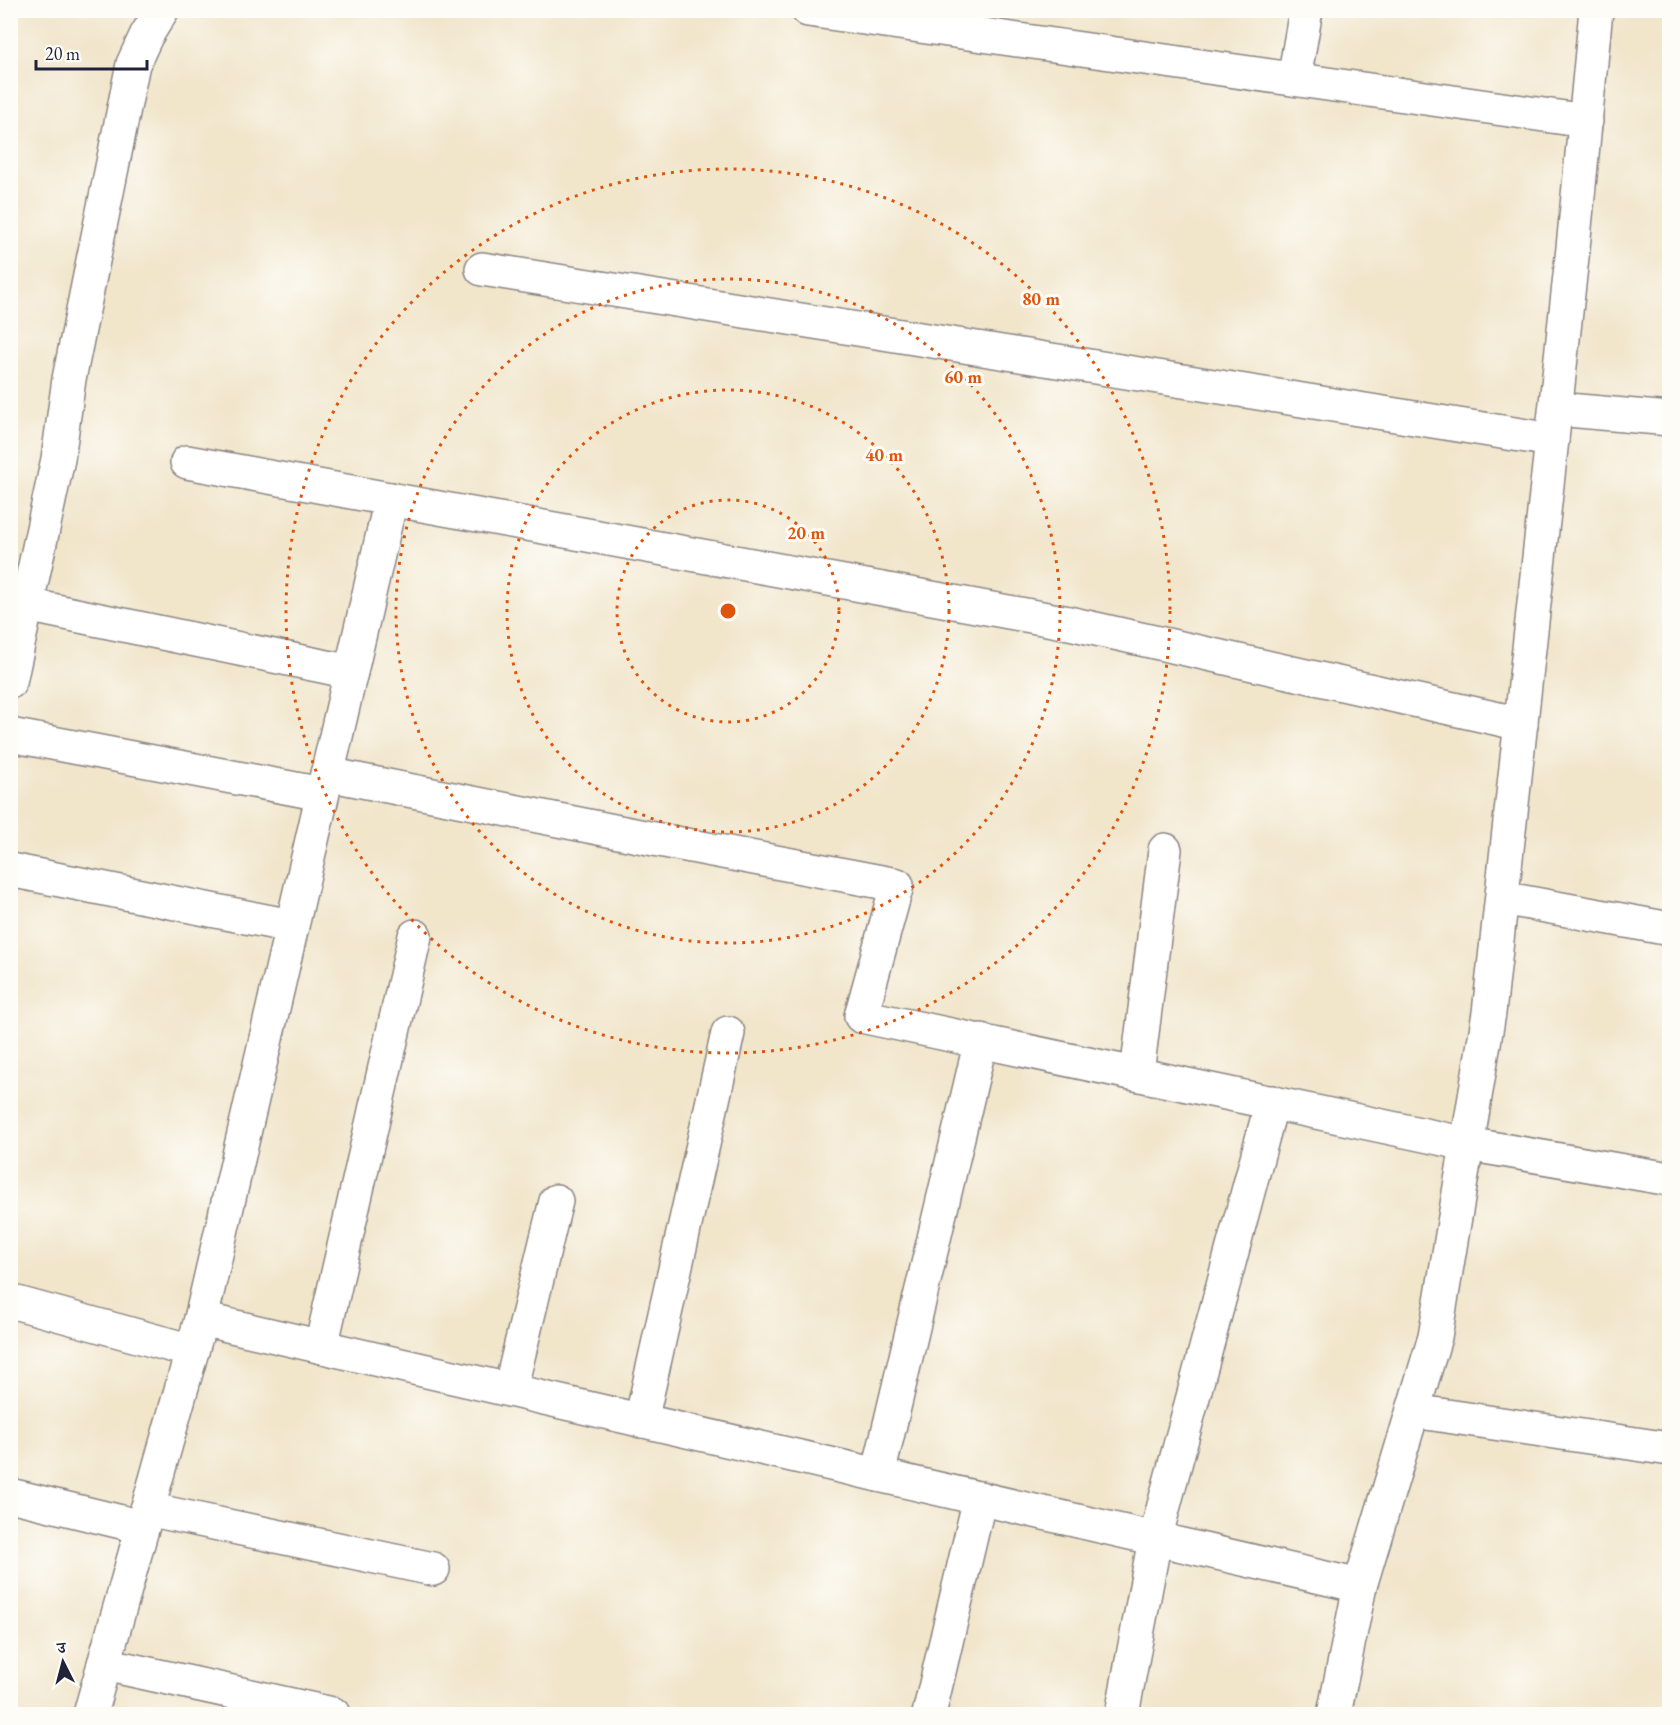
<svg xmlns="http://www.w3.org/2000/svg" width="1680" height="1725" viewBox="0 0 1680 1725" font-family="'EB Garamond','Noto Serif Devanagari',serif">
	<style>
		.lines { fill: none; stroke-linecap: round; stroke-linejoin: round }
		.street-casing { stroke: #8a8482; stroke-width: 36 }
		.street { stroke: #fff; stroke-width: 33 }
		.ring { fill: none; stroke: #de560e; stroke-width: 3; stroke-dasharray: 3 6 }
		.centre { fill: #de560e; stroke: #fdfcf7; stroke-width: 3 }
		.ring-label { font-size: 18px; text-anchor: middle; font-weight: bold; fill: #de560e; stroke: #fdfcf7; stroke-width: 6; stroke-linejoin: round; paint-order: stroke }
	</style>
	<rect width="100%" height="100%" fill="#fdfcf7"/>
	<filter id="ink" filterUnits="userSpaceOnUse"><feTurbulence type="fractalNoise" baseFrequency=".0167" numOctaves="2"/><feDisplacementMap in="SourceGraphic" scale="12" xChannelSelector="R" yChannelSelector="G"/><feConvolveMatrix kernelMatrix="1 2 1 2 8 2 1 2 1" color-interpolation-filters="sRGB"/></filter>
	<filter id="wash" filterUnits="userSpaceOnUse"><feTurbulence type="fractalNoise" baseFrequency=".008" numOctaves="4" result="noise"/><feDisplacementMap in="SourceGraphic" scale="24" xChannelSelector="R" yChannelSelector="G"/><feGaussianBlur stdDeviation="1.35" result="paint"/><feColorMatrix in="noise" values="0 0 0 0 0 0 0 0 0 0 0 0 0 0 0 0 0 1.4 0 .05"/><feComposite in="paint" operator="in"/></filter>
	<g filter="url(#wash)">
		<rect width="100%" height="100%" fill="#f1e5ca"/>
	</g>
	<g filter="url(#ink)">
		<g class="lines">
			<defs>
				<g id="street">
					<path d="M808 10C1067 48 1327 83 1586 121"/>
					<polyline points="1294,79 1306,10"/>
					<polyline points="482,269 1552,440"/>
					<polyline points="1556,409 1670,419"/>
					<polyline points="187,462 1069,623 1521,724"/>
					<polyline points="27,605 351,672"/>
					<polyline points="10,682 58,459 69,379 133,64 146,36 162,10"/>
					<polyline points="10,735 322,794"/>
					<polyline points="327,774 649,838 897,885 861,1016 1467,1144 1670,1179"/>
					<polyline points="10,870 291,926"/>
					<polyline points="1502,898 1670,929"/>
					<polyline points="1137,1073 1165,850"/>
					<polyline points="10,1301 192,1351"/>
					<polyline points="201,1319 391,499"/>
					<polyline points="321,1347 415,936"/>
					<polyline points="510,1390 556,1201"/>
					<polyline points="1413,1411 1670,1449"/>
					<polyline points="641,1421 728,1033"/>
					<polyline points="878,1475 981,1040"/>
					<polyline points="10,1495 142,1527"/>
					<polyline points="147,1509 433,1569"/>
					<polyline points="104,1664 333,1714"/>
					<polyline points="90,1714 201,1319 1360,1586 1435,1337 1489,1013 1573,248 1596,10"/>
					<polyline points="929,1714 980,1498"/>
					<polyline points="1122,1714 1155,1539 1272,1102"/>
					<polyline points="1334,1714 1360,1586"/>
				</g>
			</defs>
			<use href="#street" class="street-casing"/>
			<use href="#street" class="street"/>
		</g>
	</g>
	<g class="ring">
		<circle cx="728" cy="611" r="111"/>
		<circle cx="728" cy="611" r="221"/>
		<circle cx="728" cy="611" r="332"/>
		<circle cx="728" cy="611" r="442"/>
	</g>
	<circle cx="728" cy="611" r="9" class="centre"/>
	<g class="ring-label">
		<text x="1041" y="305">80 m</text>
		<text x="963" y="383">60 m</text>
		<text x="884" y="461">40 m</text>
		<text x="806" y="539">20 m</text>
	</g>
	<rect width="1680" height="1725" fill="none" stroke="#fdfcf7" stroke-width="36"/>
	<g transform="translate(63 1662) rotate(354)" stroke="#fdfcf7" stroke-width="4.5" paint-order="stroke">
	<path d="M0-4.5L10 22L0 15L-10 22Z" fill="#22223b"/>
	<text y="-9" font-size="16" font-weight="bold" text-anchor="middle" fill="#22223b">उ</text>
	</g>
	<path d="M36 60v9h111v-9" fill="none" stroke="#22223b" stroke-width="3"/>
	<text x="45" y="60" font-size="18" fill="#22223b" stroke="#fdfcf7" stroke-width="4.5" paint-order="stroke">20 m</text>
</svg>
